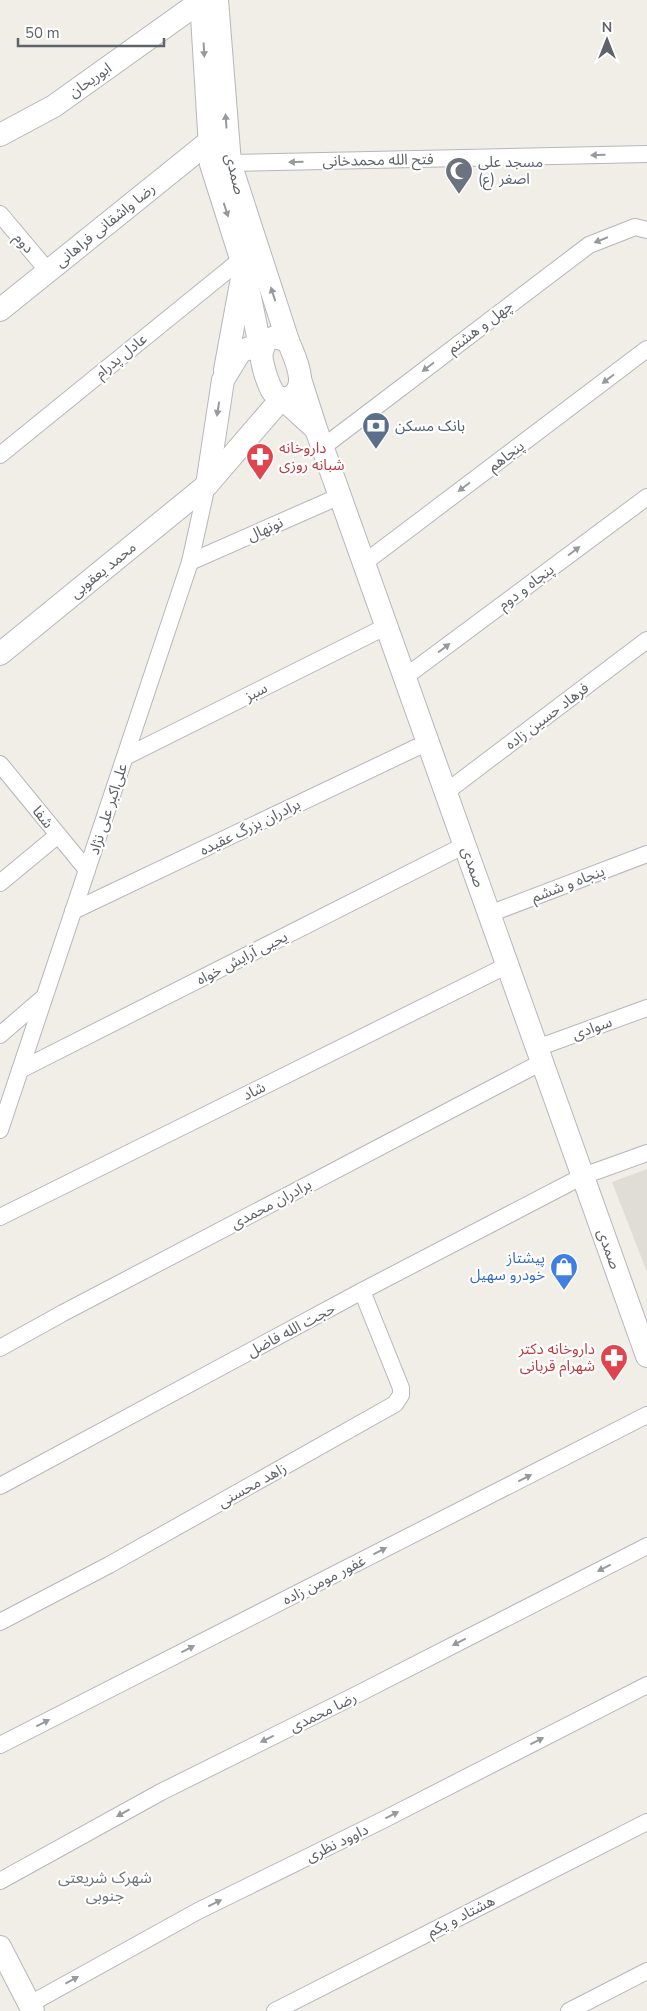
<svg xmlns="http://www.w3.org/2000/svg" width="647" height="2011" viewBox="0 0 647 2011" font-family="'Nunito Sans','Noto Sans Arabic',sans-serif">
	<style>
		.education { fill: #e0ddd6 }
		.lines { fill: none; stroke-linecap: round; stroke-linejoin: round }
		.street-casing { stroke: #b4b7bb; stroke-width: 18 }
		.secondary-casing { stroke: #b4b7bb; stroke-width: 24 }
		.street { stroke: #fff; stroke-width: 16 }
		.secondary { stroke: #fff; stroke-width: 22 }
		.oneway { fill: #979a9c }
		.labels { text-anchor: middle; stroke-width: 4.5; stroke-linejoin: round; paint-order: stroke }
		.street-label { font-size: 15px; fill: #5f6367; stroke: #fff }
		.worship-label { font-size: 15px; fill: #5b616d; stroke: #fff; text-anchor: start }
		.service-label { font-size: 15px; fill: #4e5e75; stroke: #fff; text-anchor: start }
		.health-label { font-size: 15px; fill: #be3a42; stroke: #fff; text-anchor: start }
		.shop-label { font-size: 15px; fill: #366cbe; stroke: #fff; text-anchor: end }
		.neighbourhood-label { font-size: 16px; fill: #707579; stroke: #fff }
	</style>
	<rect width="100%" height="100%" fill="#f0eee7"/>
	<polygon class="education" points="647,1169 647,1272 612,1182"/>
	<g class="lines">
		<defs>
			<g id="street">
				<polyline points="230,163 647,154"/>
				<polyline points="0,214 48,271"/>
				<polyline points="323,447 589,245 635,227 647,230"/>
				<polyline points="0,455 249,253"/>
				<polyline points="190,562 340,496"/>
				<polyline points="364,563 647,349"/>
				<polyline points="405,677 647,497"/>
				<polyline points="125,757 387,626"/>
				<polyline points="0,764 87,870"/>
				<polyline points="446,792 647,640"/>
				<polyline points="0,883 58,835"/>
				<polyline points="73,911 428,742"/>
				<polyline points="489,914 647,854"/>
				<polyline points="0,1035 44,997"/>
				<polyline points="537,1048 647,1008"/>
				<polyline points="20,1070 465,845"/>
				<polyline points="0,1130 190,562 207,485"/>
				<polyline points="0,1217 508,965"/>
				<polyline points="0,1348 63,1313 542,1062"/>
				<polyline points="0,1486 362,1291 583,1176 647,1153"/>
				<polyline points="0,1622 109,1565 395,1404 401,1395 401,1388 362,1291"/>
				<polyline points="0,1745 647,1415"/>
				<polyline points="0,1881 161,1792 354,1696 647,1546"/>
				<polyline points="30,2004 198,1911 383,1820 647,1685"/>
				<polyline points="275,2011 647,1822"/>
				<polyline points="569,2011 647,1971"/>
			</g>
			<g id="secondary">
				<polyline points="201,0 211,164 244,268 261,351 249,348 240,352 223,380 207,485"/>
				<polyline points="217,0 230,163 288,341"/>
				<polyline points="0,135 54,106 201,1"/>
				<polyline points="0,310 211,140"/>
				<path d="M275 337 288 341C293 353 299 365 300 378 301 394 284 407 273 392 269 386 267 379 265 373 261 358 259 354 267 340Z"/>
				<polyline points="225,370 242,278"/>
				<polyline points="300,379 316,429 647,1356"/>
				<polyline points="0,654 207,485 282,398 315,428"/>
				<polyline points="0,1947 33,2011"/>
			</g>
		</defs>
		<use href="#street" class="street-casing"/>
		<use href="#secondary" class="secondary-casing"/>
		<use href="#street" class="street"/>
		<use href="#secondary" class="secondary"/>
	</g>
	<defs><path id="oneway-solid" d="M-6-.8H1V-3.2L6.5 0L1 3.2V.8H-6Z" transform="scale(1.25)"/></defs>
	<g class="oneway">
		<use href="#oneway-solid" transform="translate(204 50) rotate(87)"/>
		<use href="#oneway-solid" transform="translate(226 121) rotate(-94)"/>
		<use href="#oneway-solid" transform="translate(598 155) rotate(179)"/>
		<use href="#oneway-solid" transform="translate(296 162) rotate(179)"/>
		<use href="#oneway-solid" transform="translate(226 210) rotate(72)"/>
		<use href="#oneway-solid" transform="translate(601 240) rotate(158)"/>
		<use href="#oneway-solid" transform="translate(273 294) rotate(-108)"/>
		<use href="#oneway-solid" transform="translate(428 367) rotate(143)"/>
		<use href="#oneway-solid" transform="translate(608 379) rotate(143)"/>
		<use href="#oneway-solid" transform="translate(218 409) rotate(99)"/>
		<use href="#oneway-solid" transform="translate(464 487) rotate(143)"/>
		<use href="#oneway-solid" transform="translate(574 551) rotate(-37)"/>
		<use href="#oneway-solid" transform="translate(444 648) rotate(-37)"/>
		<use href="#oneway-solid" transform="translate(525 1478) rotate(-27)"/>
		<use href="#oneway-solid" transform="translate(380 1551) rotate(-27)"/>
		<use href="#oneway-solid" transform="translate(604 1568) rotate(153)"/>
		<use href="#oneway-solid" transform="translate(459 1642) rotate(153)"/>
		<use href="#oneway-solid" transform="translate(188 1649) rotate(-27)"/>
		<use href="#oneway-solid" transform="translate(43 1723) rotate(-27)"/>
		<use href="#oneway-solid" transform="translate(267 1739) rotate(154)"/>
		<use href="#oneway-solid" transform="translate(537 1741) rotate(-27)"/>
		<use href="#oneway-solid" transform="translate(123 1813) rotate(151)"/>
		<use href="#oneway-solid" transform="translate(392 1815) rotate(-27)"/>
		<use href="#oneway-solid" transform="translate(215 1903) rotate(-26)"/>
		<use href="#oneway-solid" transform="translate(72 1980) rotate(-29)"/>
	</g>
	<defs>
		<symbol id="mosque-pin" viewBox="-11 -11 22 30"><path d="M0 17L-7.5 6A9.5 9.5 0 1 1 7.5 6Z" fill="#6b7280" stroke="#fff"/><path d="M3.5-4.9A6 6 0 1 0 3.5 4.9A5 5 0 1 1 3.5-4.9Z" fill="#fff"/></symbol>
		<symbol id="bank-pin" viewBox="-11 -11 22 30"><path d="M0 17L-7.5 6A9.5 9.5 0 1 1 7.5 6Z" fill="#5c6f8a" stroke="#fff"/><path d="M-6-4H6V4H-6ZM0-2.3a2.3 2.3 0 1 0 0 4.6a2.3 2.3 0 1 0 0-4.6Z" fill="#fff"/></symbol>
		<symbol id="pharmacy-pin" viewBox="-11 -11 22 30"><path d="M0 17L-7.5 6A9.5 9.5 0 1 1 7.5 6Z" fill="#e0444e" stroke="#fff"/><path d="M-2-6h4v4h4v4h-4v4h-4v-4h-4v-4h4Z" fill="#fff"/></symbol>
		<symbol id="shop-pin" viewBox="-11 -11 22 30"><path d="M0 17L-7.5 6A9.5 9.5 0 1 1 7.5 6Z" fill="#3f7fe0" stroke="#fff"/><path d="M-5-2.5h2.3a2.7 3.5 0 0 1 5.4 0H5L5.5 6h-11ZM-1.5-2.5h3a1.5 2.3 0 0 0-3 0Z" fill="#fff"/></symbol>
	</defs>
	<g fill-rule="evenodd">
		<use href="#mosque-pin" x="443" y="155" width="32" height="43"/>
		<use href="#bank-pin" x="360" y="410" width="32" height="43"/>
		<use href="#pharmacy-pin" x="244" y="441" width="32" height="43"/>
		<use href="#shop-pin" x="548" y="1251" width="32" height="43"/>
		<use href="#pharmacy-pin" x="598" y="1342" width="32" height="43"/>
	</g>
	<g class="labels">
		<g class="street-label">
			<text transform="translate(90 80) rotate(-35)" y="5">ابوریحان</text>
			<text transform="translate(378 160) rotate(-1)" y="5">فتح الله محمدخانی</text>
			<text transform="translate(235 174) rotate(76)" y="5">صمدی</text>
			<text transform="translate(105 225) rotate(-39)" y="5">رضا واشقانی فراهانی</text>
			<text transform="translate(24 243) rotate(49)" y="5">دوم</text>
			<text transform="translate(480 327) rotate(-37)" y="5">چهل و هشتم</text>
			<text transform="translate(121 356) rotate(-39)" y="5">عادل پدرام</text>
			<text transform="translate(506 456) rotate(-37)" y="5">پنجاهم</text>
			<text transform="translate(265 529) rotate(-24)" y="5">نونهال</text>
			<text transform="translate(103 570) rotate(-39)" y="5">محمد یعقوبی</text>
			<text transform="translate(526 587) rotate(-37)" y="5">پنجاه و دوم</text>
			<text transform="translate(256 692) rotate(-27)" y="5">سبز</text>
			<text transform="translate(547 716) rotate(-37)" y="5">فرهاد حسین زاده</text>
			<text transform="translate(108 809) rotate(-72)" y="5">علی‌اکبر علی نژاد</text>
			<text transform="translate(43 817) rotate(51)" y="5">شفا</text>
			<text transform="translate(250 827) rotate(-26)" y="5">برادران بزرگ عقیده</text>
			<text transform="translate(473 867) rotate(71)" y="5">صمدی</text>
			<text transform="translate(568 884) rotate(-21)" y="5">پنجاه و ششم</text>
			<text transform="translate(242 958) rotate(-27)" y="5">یحیی آرایش خواه</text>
			<text transform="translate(592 1028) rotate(-20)" y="5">سوادی</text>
			<text transform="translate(254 1091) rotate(-26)" y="5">شاد</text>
			<text transform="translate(271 1204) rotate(-28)" y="5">برادران محمدی</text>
			<text transform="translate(609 1249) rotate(70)" y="5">صمدی</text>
			<text transform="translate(291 1330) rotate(-28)" y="5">حجت الله فاضل</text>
			<text transform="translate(252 1485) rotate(-29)" y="5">زاهد محسنی</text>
			<text transform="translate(324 1580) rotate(-27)" y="5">غفور مومن زاده</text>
			<text transform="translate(323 1712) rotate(-26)" y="5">رضا محمدی</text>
			<text transform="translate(337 1843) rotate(-26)" y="5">داوود نظری</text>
			<text transform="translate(461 1916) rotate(-27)" y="5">هشتاد و یکم</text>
		</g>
		<g class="worship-label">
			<text x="478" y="167">مسجد علی<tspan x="478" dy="17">اصغر (ع)</tspan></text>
		</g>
		<g class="service-label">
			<text x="395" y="431">بانک مسکن</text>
		</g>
		<g class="health-label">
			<text x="279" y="453">داروخانه<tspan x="279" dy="17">شبانه روزی</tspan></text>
			<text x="595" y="1354" text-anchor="end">داروخانه دکتر<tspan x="595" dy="17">شهرام قربانی</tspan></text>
		</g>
		<g class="shop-label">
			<text x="545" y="1263">پیشتاز<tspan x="545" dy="17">خودرو سهیل</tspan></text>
		</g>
		<g class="neighbourhood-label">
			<text x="105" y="1883">شهرک شریعتی<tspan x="105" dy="18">جنوبی</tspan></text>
		</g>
	</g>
	<g transform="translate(607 40)" stroke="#ffffff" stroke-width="4" paint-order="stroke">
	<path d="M0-4L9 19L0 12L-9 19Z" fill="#5f6367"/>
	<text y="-8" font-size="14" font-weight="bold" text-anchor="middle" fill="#5f6367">N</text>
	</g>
	<path d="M18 38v8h146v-8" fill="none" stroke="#5f6367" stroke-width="2.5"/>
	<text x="25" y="38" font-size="15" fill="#5f6367" stroke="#ffffff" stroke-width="4" paint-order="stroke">50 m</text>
</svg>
